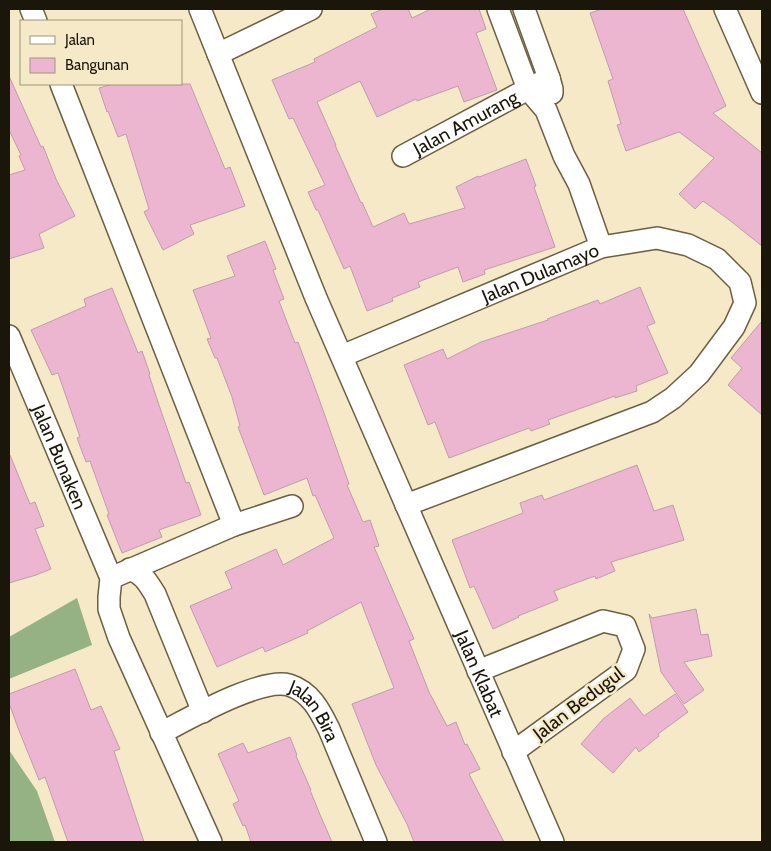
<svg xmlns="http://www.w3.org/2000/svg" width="771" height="851" viewBox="0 0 771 851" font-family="Cabin,sans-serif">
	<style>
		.forest { fill: #94b283 }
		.building { fill: #ecb5d0; stroke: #c09dae }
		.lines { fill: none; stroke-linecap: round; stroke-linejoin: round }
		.minor-casing { stroke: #6b6042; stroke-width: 24 }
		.minor { stroke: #fff; stroke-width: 21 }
		.labels { text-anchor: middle; stroke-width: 5; stroke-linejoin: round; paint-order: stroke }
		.street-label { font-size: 19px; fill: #1a1609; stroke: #f6e9c7 }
	</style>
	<rect width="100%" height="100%" fill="#f6e9c7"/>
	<g class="forest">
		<polygon points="77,598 92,645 9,679 9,637"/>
		<polygon points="9,750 37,791 55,842 9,842"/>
	</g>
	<g class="building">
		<polygon points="383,9 408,9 412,18 431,9 479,9 486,29 476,33 497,90 464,102 458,86 417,101 416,99 377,117 360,81 317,102 336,145 335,145 361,203 362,202 373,227 404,213 409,224 465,208 456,187 478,176 479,177 526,159 536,186 534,187 555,247 484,270 485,274 463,282 458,267 418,282 420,287 392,298 393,301 367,311 350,266 344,269 318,210 316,210 308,192 325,185 293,118 289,119 272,80 315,62 314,59 377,27 371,14"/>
		<polygon points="602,9 683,9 726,106 713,113 762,153 762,246 728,219 703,201 695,209 679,194 714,158 679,132 626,151 617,125 621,124 608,81 613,79 590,13"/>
		<polygon points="9,76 41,147 43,146 56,179 75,216 39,234 44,248 9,259 9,175 25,170 19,156 21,155 9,130"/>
		<polygon points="113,84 190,84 225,169 230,167 245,206 190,225 194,234 163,250 144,212 149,209 126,134 118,137 108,111 107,112 99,88"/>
		<polygon points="265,241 276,269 273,270 284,299 279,301 295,343 298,342 318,396 349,484 347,485 363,522 370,520 379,546 374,547 414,639 409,641 429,692 447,726 456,722 465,745 467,744 480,769 469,774 504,842 414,842 407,824 376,765 352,704 394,688 361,602 307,631 308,633 265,652 263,647 217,667 190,606 232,588 225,572 276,549 283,565 334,538 315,495 313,496 307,478 264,495 238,427 240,426 232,397 217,358 215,358 207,339 211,338 193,290 235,276 227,256"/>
		<polygon points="640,287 655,323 647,326 668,373 636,386 637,391 615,398 615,396 548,420 550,424 531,431 529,428 449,458 435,422 428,425 404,365 443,349 447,359 481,342 548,320 547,319 598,300 600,304"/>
		<polygon points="112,288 138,353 142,351 150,374 149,375 161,411 186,483 189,482 201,515 159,530 162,537 122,553 107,515 109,514 90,461 86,462 77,438 80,437 58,373 52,375 31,330 86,306 84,299"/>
		<polygon points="762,321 762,415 728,385 742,368 731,358"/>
		<polygon points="9,455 10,455 30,504 35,502 44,526 35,529 51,569 36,575 9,583"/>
		<polygon points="637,465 654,511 673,505 684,540 611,562 615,571 596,579 595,576 554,591 558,600 518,616 519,617 493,629 474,586 470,588 452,540 523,513 520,503 542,495 544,500"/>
		<polygon points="696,609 701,635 708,634 712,656 684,662 704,690 684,704 661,672 649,614 652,618"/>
		<polygon points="75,669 91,710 101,706 120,749 114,751 144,842 68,842 45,777 39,780 18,728 9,703 9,694"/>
		<polygon points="675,694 688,712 658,734 659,736 639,752 636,747 613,773 581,744 603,719 630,698 644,716"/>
		<polygon points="290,737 297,755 296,756 311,790 310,790 321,817 332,842 251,842 245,825 243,826 233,804 239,801 218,754 243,743 248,753"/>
	</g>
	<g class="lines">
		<defs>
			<g id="minor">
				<polyline points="31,9 36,21"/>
				<path id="s1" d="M200 9 316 298 553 842"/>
				<polyline points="524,9 549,78 552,89 552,93"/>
				<polyline points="725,9 762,93"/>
				<polyline points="218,54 311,9"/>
				<polyline points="61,84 234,525"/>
				<path id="s2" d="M403 156 528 89 549 78"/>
				<path id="s3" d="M9 336 111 578 109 597V609L119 638 211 842"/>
				<path id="s4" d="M342 356 601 247 579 184 564 156 546 110 528 89 498 9"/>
				<polyline points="406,505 652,412 673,398 699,374 734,327 745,303 740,282 717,259 688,245 657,238 601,247"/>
				<path d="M130 569C144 575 147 581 155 594L203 712"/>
				<polyline points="111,578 234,525 292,506"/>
				<polyline points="478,671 603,621 625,626 634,649 626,670 513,752"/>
				<path id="s5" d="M161 733C188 719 261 677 289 685 311 692 320 711 329 729L376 842"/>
			</g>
		</defs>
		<use href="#minor" class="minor-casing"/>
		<use href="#minor" class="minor"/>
	</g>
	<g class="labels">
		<g class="street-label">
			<text dy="7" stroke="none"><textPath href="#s2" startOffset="71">Jalan Amurang</textPath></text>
			<text dy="7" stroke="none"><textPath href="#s4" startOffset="215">Jalan Dulamayo</textPath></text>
			<text dy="7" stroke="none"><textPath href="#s3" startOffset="131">Jalan Bunaken</textPath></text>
			<text dy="7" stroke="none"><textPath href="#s1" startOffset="721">Jalan Klabat</textPath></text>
			<text transform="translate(578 703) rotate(-37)" y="7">Jalan Bedugul</text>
			<text dy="7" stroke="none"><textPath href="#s5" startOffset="176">Jalan Bira</textPath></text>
		</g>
	</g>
	<rect width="771" height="851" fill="none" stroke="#1a1609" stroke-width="20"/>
	<rect x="20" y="20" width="162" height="65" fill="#f6e9c7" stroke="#9e957b"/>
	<rect x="30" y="36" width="25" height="8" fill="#ffffff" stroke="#9e957b"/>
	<text x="65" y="45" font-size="15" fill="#1a1609">Jalan</text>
	<rect x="30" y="58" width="25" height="15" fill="#ecb5d0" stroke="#9e957b"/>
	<text x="65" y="70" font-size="15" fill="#1a1609">Bangunan</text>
</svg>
